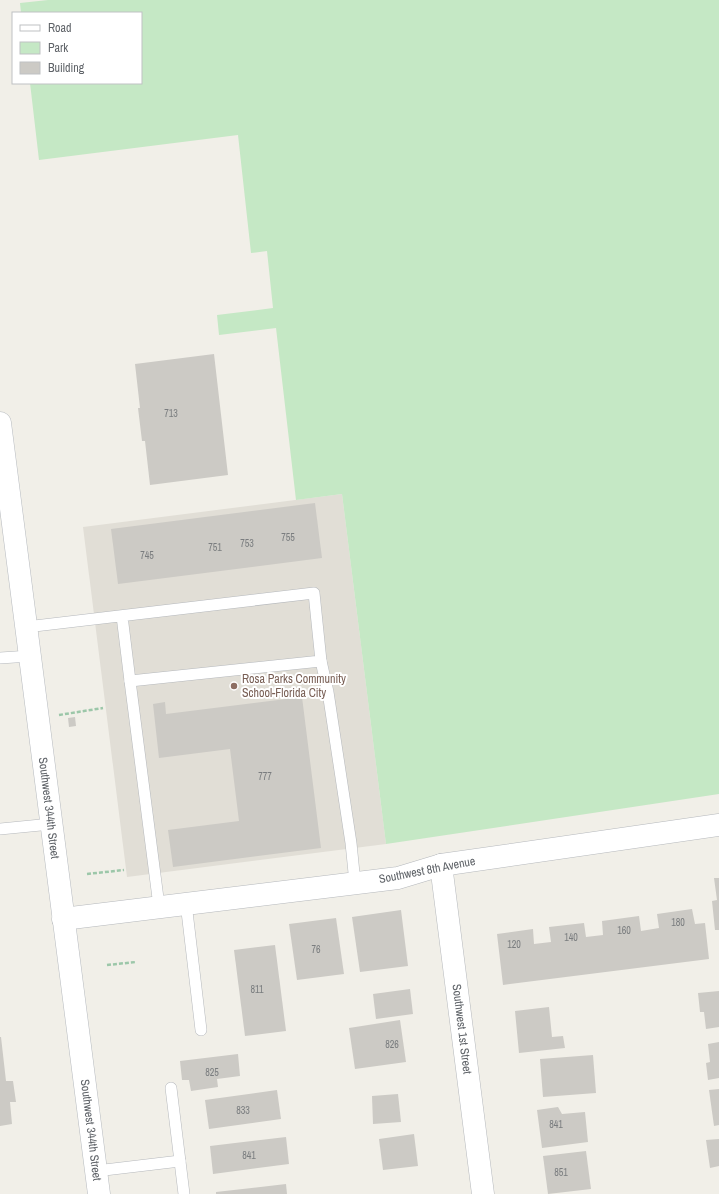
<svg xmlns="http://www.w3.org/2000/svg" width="719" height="1194" viewBox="0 0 719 1194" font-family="'Archivo Narrow',sans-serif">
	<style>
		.education { fill: #e1ded6 }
		.green { fill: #c5e8c5 }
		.building { fill: #cccac5 }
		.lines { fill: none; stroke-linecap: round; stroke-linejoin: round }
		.service-casing { stroke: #b5b8bc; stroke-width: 12 }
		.minor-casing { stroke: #b5b8bc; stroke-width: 23 }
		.secondary-casing { stroke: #b6babf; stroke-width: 23 }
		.path { stroke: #9cc7a9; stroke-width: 2.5; stroke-dasharray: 4 2; stroke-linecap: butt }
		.service { stroke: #fff; stroke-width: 11 }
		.minor { stroke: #fff; stroke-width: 22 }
		.secondary { stroke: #fff; stroke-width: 22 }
		.education-dot { fill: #8d6e63; stroke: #fff; stroke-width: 1.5 }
		.labels { text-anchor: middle; stroke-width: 4; stroke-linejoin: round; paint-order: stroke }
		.number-label { font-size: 10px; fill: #7a7d7f }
		.education-label { font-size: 12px; fill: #785e54; stroke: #fff; text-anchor: start }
		.street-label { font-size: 12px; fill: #5f6368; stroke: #fff }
	</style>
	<rect width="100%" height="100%" fill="#f1efe8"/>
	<polygon class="education" points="342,494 386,844 127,877 83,527"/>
	<polygon class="green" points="48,0 719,0 719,794 386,844 342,494 296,500 276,328 219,335 217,315 273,308 267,251 251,253 238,135 39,160 30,83 141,83 141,13 21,13 20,3"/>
	<g class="building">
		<polygon points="214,354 228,475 150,485 145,441 142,441 138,408 140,408 135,364"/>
		<polygon points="315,503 322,558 118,584 111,529"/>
		<polygon points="302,697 321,848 173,867 168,830 239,821 230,749 159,758 153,704 165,702 166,714"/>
		<polygon points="75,717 76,726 69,727 68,718"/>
		<polygon points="714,878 719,878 719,930 715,930 712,901 717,900"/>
		<polygon points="692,909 695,924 705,923 709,959 503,985 497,934 533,929 534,944 551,942 549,927 584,923 586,937 603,935 602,921 639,916 641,931 659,928 657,914"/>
		<polygon points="401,910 408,966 360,972 352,917"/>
		<polygon points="336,918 344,974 297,980 289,924"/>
		<polygon points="275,945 286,1031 245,1036 234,950"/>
		<polygon points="410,989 413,1014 376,1019 373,994"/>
		<polygon points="719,991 719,1027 706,1029 704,1012 700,1012 698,993"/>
		<polygon points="549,1007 552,1037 563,1036 565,1048 519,1053 515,1011"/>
		<polygon points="400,1020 406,1062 355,1069 349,1028"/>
		<polygon points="0,1037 1,1037 6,1081 13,1081 16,1102 10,1102 12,1124 0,1126"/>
		<polygon points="719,1042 719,1078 708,1080 706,1063 710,1062 708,1044"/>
		<polygon points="238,1054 240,1076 217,1079 218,1087 191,1091 189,1080 182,1080 180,1061"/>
		<polygon points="593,1055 596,1093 543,1097 540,1059"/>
		<polygon points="719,1089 719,1125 714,1126 709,1090"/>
		<polygon points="277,1090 281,1119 209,1129 205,1100"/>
		<polygon points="398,1094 401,1122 373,1124 372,1096"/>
		<polygon points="558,1107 562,1114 585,1112 588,1142 542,1148 537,1110"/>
		<polygon points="414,1134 418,1166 383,1170 379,1139"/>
		<polygon points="286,1137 289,1164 213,1174 210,1146"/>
		<polygon points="719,1139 719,1166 710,1168 706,1140"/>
		<polygon points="586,1151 591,1189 548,1194 543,1156"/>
		<polygon points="286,1184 287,1194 216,1194 216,1192"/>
	</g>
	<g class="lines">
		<defs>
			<g id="service">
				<polyline points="26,627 314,593 321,661 130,681 122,616"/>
				<polyline points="0,658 30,656"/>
				<polyline points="321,661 328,692 351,843 355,883"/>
				<polyline points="130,681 159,906"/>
				<polyline points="0,829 51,824"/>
				<polyline points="186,903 201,1030"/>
				<polyline points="171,1088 184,1194"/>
				<polyline points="96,1171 180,1161"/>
			</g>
			<g id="minor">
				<polyline points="441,865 483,1194"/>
				<polyline points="63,919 398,878 441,865 719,825"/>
			</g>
			<polyline id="secondary" points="0,423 99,1194"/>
		</defs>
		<use href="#service" class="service-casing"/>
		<use href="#minor" class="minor-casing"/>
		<use href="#secondary" class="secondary-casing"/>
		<g class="path">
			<polyline points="59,715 103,708"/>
			<polyline points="87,874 124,870"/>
			<polyline points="107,965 136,962"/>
		</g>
		<use href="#service" class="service"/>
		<use href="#minor" class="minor"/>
		<use href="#secondary" class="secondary"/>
	</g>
	<circle class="education-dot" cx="234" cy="686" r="4"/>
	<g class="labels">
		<g class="number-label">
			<text x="171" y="417">713</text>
			<text x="288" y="541">755</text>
			<text x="247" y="547">753</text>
			<text x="215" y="551">751</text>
			<text x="147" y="559">745</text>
			<text x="265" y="780">777</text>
			<text x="678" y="926">180</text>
			<text x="624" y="934">160</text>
			<text x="571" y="941">140</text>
			<text x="514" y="948">120</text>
			<text x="316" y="953">76</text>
			<text x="257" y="993">811</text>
			<text x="392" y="1048">826</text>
			<text x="212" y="1076">825</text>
			<text x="243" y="1114">833</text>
			<text x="556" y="1128">841</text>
			<text x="249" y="1159">841</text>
			<text x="561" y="1176">851</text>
		</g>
		<g class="education-label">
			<text x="242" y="683">Rosa Parks Community<tspan x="242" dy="14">School-Florida City</tspan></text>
		</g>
		<g class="street-label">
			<text transform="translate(49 808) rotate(83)" y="4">Southwest 344th Street</text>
			<text transform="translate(427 870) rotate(-11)" y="4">Southwest 8th Avenue</text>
			<text transform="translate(462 1029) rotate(83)" y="4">Southwest 1st Street</text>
			<text transform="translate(91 1130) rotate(83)" y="4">Southwest 344th Street</text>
		</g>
	</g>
	<rect x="12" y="12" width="130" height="72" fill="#ffffff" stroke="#bfc1c3"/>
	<rect x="20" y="25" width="20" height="6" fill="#ffffff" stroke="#bfc1c3"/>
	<text x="48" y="32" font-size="12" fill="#5f6368">Road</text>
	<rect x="20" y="42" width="20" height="12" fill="#c5e8c5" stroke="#bfc1c3"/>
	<text x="48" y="52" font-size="12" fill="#5f6368">Park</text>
	<rect x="20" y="62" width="20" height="12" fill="#cccac5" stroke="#bfc1c3"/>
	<text x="48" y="72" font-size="12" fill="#5f6368">Building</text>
</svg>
